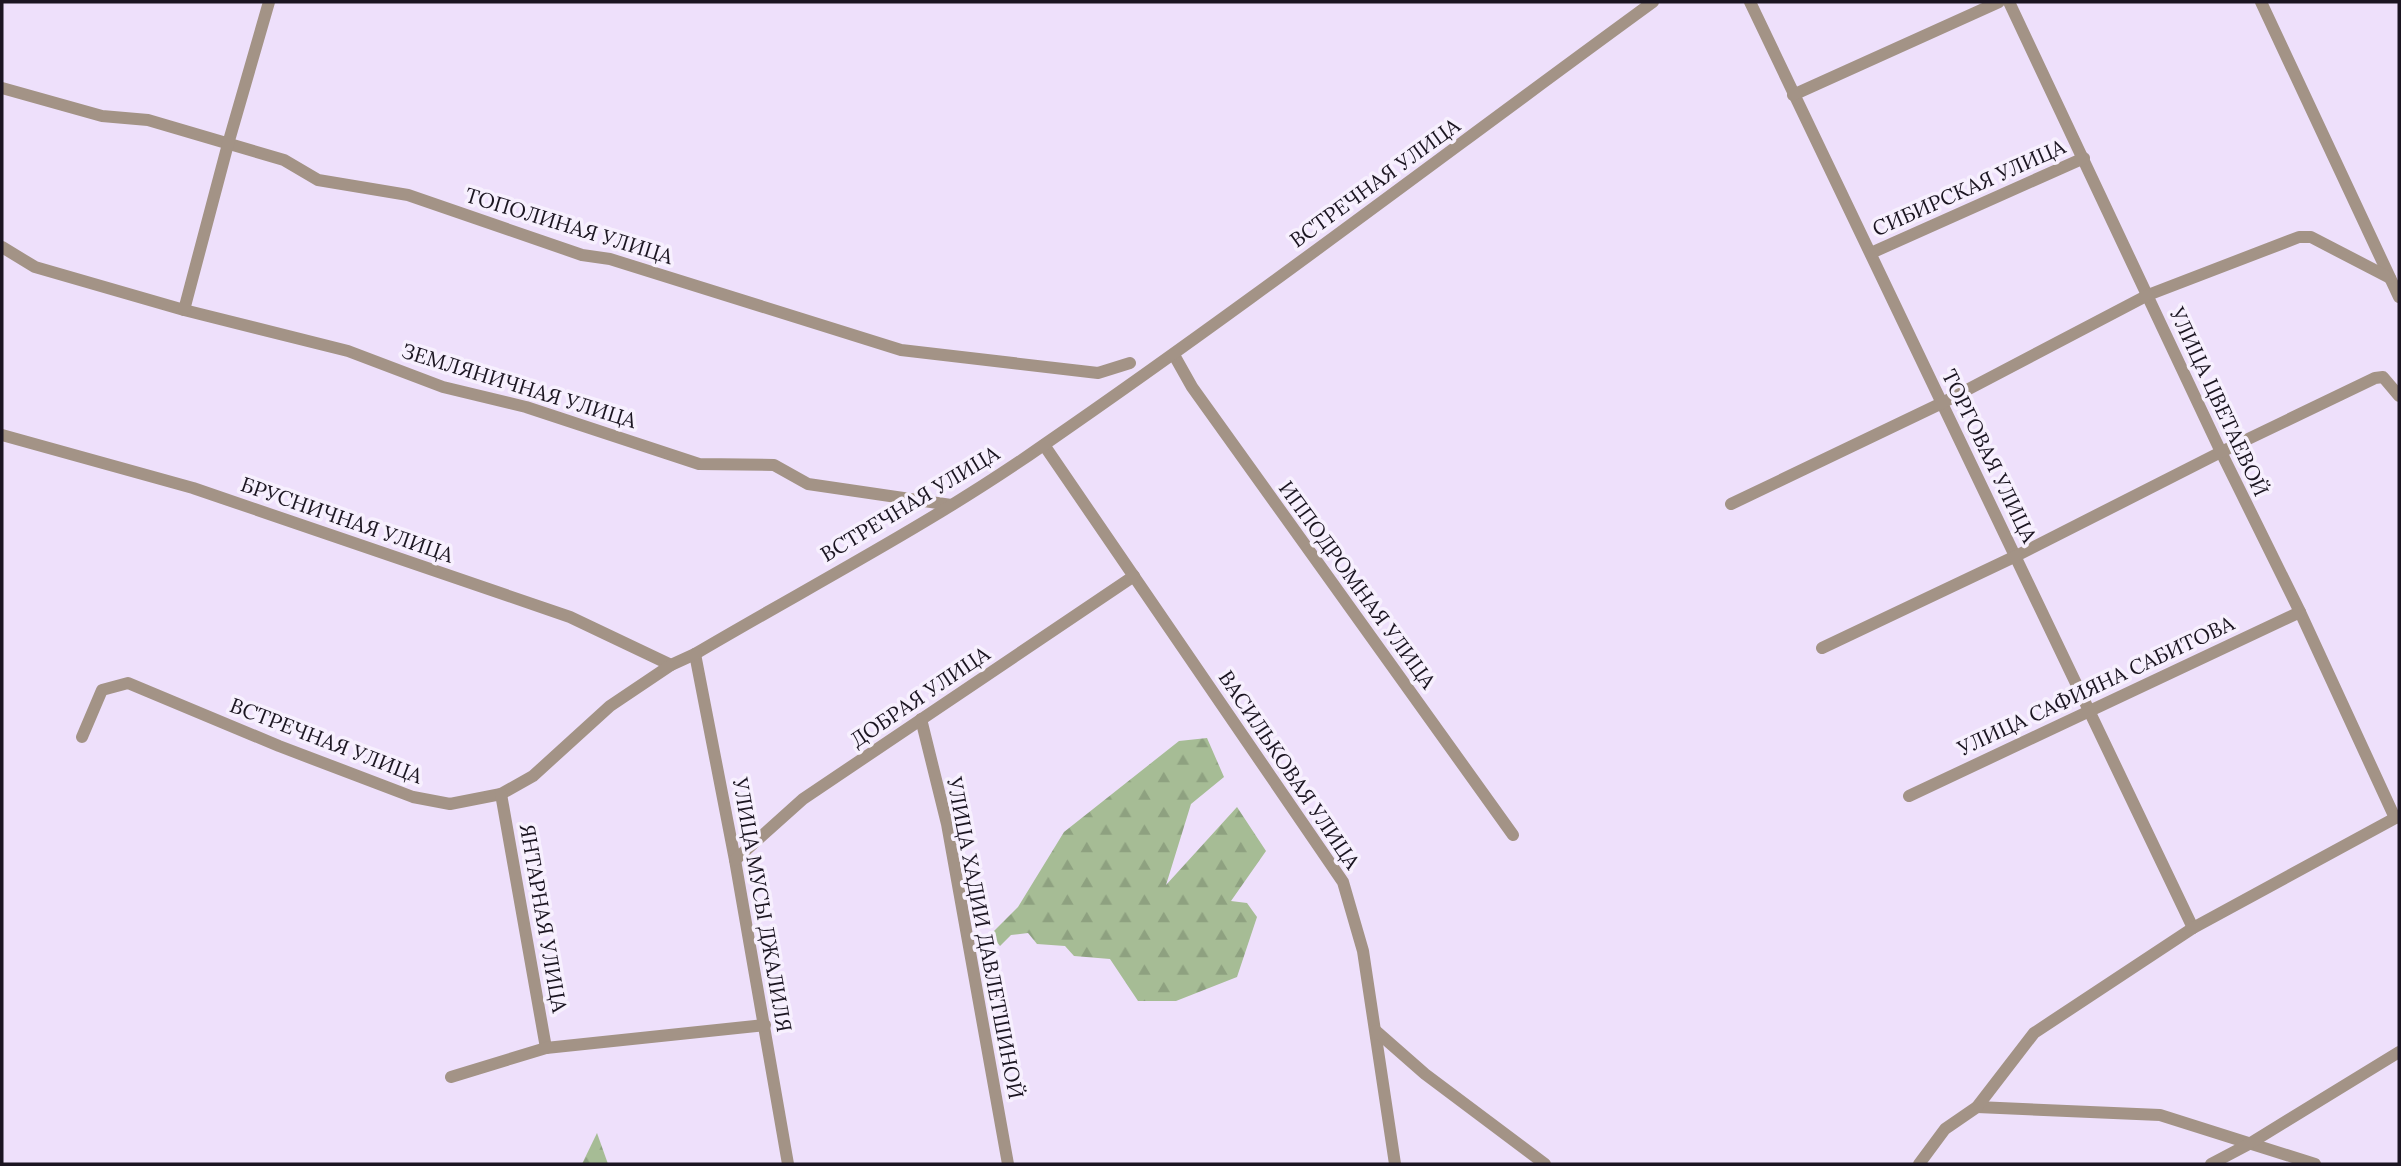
<svg xmlns="http://www.w3.org/2000/svg" width="2401" height="1166" viewBox="0 0 2401 1166" font-family="Lora,serif">
	<style>
		.forest { fill: url(#forest-firs) }
		.lines { fill: none; stroke-linecap: round; stroke-linejoin: round }
		.minor { stroke: #a39386; stroke-width: 12 }
		.labels { text-anchor: middle; stroke-width: 7; stroke-linejoin: round; paint-order: stroke }
		.street-label { font-size: 21px; fill: #1b1521; stroke: #f7f0fe }
	</style>
	<defs>
		<pattern id="forest-firs" width="22" height="20" patternUnits="userSpaceOnUse" patternTransform="scale(1.75)"><rect width="22" height="20" fill="#a6bc95"/><path d="M5 1l3.5 6h-7zM16 11l3.5 6h-7z" fill="#8ea180"/></pattern>
	</defs>
	<rect width="100%" height="100%" fill="#eee0fb"/>
	<g class="forest">
		<polygon points="1207,738 1224,777 1191,804 1166,885 1237,807 1266,851 1231,901 1247,903 1257,917 1237,977 1176,1001 1138,1001 1110,959 1074,956 1065,946 1037,944 1028,933 1011,935 1000,946 991,934 1018,907 1064,832 1179,741"/>
		<polygon points="597,1133 608,1164 582,1164"/>
	</g>
	<g class="lines">
		<g class="minor">
			<polyline points="1750,2 2193,928"/>
			<polyline points="2009,2 2221,452 2300,612 2395,818"/>
			<polyline points="2261,2 2399,297"/>
			<polyline points="2,88 102,116 148,120 284,160 318,180 408,195 582,255 610,259 901,350 1098,373 1130,363"/>
			<polyline points="1793,95 1999,2"/>
			<polyline points="2,247 35,267 184,310 348,351 443,387 526,407 699,464 774,465 808,484 951,505"/>
			<polyline points="1871,253 2084,158"/>
			<polyline points="184,310 228,144 269,2"/>
			<polyline points="1174,355 1192,387 1513,835"/>
			<polyline points="2,435 193,488 354,543 570,617 671,665"/>
			<polyline points="1044,445 1343,882 1363,951 1395,1164"/>
			<polyline points="1731,504 1942,403 2148,295 2299,237 2311,237 2390,278"/>
			<polyline points="1822,648 2016,556 2221,452 2375,378 2383,377 2399,396"/>
			<polyline points="695,654 735,860 788,1164"/>
			<polyline points="921,719 947,824 1008,1164"/>
			<path d="M82 737 102 690 128 683 279 746 413 797 450 804 501 794 533 776 610 706 671 665 695 654C812 585 934 522 1045 444 1251 302 1451 149 1653 2"/>
			<polyline points="501,794 546,1048"/>
			<polyline points="1909,796 2300,612"/>
			<polyline points="735,860 803,799 1134,576"/>
			<polyline points="1376,1031 1425,1074 1545,1164"/>
			<polyline points="451,1077 546,1048 765,1025"/>
			<polyline points="1977,1107 2160,1115 2315,1164"/>
			<polyline points="1919,1164 1945,1129 1977,1107 2034,1033 2193,928 2399,816"/>
			<polyline points="2211,1164 2249,1144 2399,1052"/>
		</g>
	</g>
	<g class="labels">
		<g class="street-label">
			<text transform="translate(1375 183) rotate(-36)" y="7">ВСТРЕЧНАЯ УЛИЦА</text>
			<text transform="translate(1969 188) rotate(-24)" y="7">СИБИРСКАЯ УЛИЦА</text>
			<text transform="translate(569 226) rotate(17)" y="7">ТОПОЛИНАЯ УЛИЦА</text>
			<text transform="translate(519 386) rotate(17)" y="7">ЗЕМЛЯНИЧНАЯ УЛИЦА</text>
			<text transform="translate(2219 402) rotate(65)" y="7">УЛИЦА ЦВЕТАЕВОЙ</text>
			<text transform="translate(1989 456) rotate(64)" y="7">ТОРГОВАЯ УЛИЦА</text>
			<text transform="translate(910 504) rotate(-31)" y="7">ВСТРЕЧНАЯ УЛИЦА</text>
			<text transform="translate(347 520) rotate(19)" y="7">БРУСНИЧНАЯ УЛИЦА</text>
			<text transform="translate(1357 585) rotate(54)" y="7">ИППОДРОМНАЯ УЛИЦА</text>
			<text transform="translate(2096 686) rotate(-25)" y="7">УЛИЦА САФИЯНА САБИТОВА</text>
			<text transform="translate(920 697) rotate(-34)" y="7">ДОБРАЯ УЛИЦА</text>
			<text transform="translate(326 741) rotate(21)" y="7">ВСТРЕЧНАЯ УЛИЦА</text>
			<text transform="translate(1289 770) rotate(56)" y="7">ВАСИЛЬКОВАЯ УЛИЦА</text>
			<text transform="translate(762 905) rotate(80)" y="7">УЛИЦА МУСЫ ДЖАЛИЛЯ</text>
			<text transform="translate(543 918) rotate(80)" y="7">ЯНТАРНАЯ УЛИЦА</text>
			<text transform="translate(985 938) rotate(79)" y="7">УЛИЦА ХАДИИ ДАВЛЕТШИНОЙ</text>
		</g>
	</g>
	<rect width="2401" height="1166" fill="none" stroke="#1b1521" stroke-width="7"/>
</svg>
